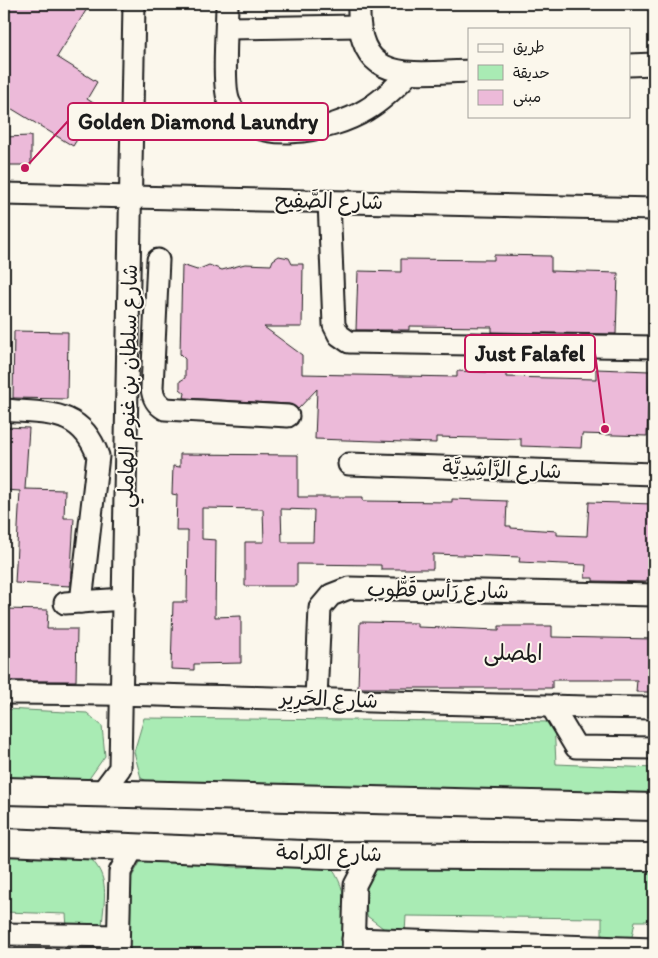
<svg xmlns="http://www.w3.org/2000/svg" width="658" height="958" viewBox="0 0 658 958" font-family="Itim,'Playpen Sans Arabic',sans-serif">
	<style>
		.green { fill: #a9ebb4; stroke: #628468 }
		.building { fill: #ecbad9; stroke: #1c1c1c; fill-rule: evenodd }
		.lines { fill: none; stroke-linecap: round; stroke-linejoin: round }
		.minor-casing { stroke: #1c1c1c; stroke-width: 25 }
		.major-casing { stroke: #1c1c1c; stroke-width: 30 }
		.minor { stroke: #fbf7ec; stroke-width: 21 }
		.major { stroke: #fbf7ec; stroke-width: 26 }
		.labels { text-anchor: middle; stroke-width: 4; stroke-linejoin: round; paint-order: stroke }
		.street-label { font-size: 21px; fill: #1c1c1c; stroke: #fbf7ec }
		.neighbourhood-label { font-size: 22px; fill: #1c1c1c; stroke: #fbf7ec }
		.leader { fill: none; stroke: #c2185b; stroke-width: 2 }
		.callout-dot { fill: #c2185b; stroke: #fbf7ec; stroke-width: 2 }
		.callout { fill: #fbf7ec; stroke: #c2185b; stroke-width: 2 }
		.callout-label { font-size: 22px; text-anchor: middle; font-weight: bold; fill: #1c1c1c }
	</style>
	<rect width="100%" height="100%" fill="#fbf7ec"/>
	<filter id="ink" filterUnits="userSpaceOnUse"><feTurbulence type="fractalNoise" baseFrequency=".02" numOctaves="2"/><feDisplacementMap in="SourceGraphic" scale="10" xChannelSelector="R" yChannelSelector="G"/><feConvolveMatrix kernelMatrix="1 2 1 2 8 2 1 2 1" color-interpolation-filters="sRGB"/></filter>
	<g filter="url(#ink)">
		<g class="green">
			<polygon points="4,709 87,713 102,726 105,756 86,783 4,781"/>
			<polygon points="144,718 554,722 556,764 654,768 654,804 158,787 141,778 134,752"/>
			<path d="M4 853 88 856C111 877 104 898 102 926L67 927 66 914 4 912Z"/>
			<path d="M202 855C223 874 251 865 277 864 294 863 311 863 328 863 352 894 345 918 343 954H129L127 917 130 880 142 859Z"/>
			<polygon points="375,859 654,864 654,921 635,921 632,937 602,937 602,918 406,916 405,933 387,931 367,916 365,881"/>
		</g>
		<g class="building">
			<polygon points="4,4 90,4 57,57 97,82 87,99 98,106 73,146 4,104"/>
			<polygon points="31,136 31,165 4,165 4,137"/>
			<polygon points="494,255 551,256 551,271 618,273 616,334 492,332 492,327 409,326 409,330 356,330 358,271 401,272 401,259 494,260"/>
			<polygon points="279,256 289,258 292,264 303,264 302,327 264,327 302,355 302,374 457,377 457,371 506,373 506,377 596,379 596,369 650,371 647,436 582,434 581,448 521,446 521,439 436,437 436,443 315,439 317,389 298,409 289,404 184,398 185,393 180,389 180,381 185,378 185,359 180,354 182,265 197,270 209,265 222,270 245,264 271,265 273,260"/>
			<polygon points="14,331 68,332 67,399 13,398"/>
			<polygon points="4,427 29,428 25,489 65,490 64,518 74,518 70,586 15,583 20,491 4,490"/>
			<path d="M180 454 298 455V497H363V501L452 502V499L507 501 506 526H511V528L557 531V535L587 536 589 502 654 504 651 580H646V582L593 581V578H585L586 565 519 562 520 557 433 554V569H381V565L297 564V586H245V542H264L263 509 202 508V539L216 540 215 617 241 616V663L194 664V670L171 669 173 602H187L188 531H176L177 495 172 494 173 466 180 467ZM281 509 314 510 313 542H282Z"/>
			<polygon points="4,609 48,610 47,629 77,629 76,681 4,681"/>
			<polygon points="360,622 417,623 417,627 499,630 499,626 552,626 552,637 654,639 654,692 636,692 637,680 552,680 552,688 358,688"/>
		</g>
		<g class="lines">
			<defs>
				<g id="minor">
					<path d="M227 4C227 25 222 86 229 102 249 150 332 131 366 110 383 100 396 87 409 73"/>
					<path d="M359 4C356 85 409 73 469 71"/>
					<polyline points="227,28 358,26"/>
					<polyline points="629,65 654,64"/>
					<polyline points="4,194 654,209"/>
					<polyline points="329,201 334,325 339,335 349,342 654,347"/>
					<path d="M158 260 152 388C153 398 156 404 165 409L288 416"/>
					<path d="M4 410C46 414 81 408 98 456L81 602"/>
					<polyline points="349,464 654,474"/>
					<polyline points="65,603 124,599"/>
					<path d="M4 693C221 693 437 706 654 708"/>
					<polyline points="316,699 320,608 331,595 349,588 654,595"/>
					<polyline points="552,707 576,747 654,748"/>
					<polyline points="102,792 120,768 134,4"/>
					<polyline points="4,934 118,936"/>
					<polyline points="353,939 654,949"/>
					<polyline points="118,954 120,872 134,846"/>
					<polyline points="353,954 355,885 371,854"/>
				</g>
				<g id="major">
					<polyline points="4,791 654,807"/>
					<polyline points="4,842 328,855 654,857"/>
				</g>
			</defs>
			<use href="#minor" class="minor-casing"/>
			<use href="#major" class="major-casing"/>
			<use href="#minor" class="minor"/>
			<use href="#major" class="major"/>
		</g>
	</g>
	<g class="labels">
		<g class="street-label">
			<text transform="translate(329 201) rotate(1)" y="7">شارع الصَّفِيح</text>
			<text transform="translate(128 386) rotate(-89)" y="7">شارع سلطان بن غنوم الهاملي</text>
			<text transform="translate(502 469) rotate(2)" y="7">شارع الرَّاشِدِيَّة</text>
			<text transform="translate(438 590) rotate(1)" y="7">شارع رَأس قَطُّوب</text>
			<text transform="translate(329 699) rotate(2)" y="7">شارع الحَرِير</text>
			<text transform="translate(329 853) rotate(1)" y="7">شارع الكرامة</text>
		</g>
		<g class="neighbourhood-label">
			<text x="513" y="660">المصلى</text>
		</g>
	</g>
	<path class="leader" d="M25 168L68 121M605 429L595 353"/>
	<g class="callout-dot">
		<circle cx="25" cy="168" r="5"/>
		<circle cx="605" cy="429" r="5"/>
	</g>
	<g class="callout">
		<rect x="68" y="103" width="260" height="37" rx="5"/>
		<rect x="465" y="335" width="130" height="37" rx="5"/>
	</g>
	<g class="callout-label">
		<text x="198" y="129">Golden Diamond Laundry</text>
		<text x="530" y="361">Just Falafel</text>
	</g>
	<rect width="658" height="958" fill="none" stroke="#fbf7ec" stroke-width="20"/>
	<rect x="10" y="10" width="638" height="938" fill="none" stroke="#1c1c1c" stroke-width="2" filter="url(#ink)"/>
	<rect x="468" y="28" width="162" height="90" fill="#fbf7ec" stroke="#a29f99"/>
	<rect x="478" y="44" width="25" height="8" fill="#fbf7ec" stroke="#a29f99"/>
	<text x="513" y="52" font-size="15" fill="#1c1c1c">طريق</text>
	<rect x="478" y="65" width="25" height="15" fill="#a9ebb4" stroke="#a29f99"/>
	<text x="513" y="78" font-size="15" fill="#1c1c1c">حديقة</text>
	<rect x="478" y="90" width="25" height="15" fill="#ecbad9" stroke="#a29f99"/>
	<text x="513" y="102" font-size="15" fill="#1c1c1c">مبنى</text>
</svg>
